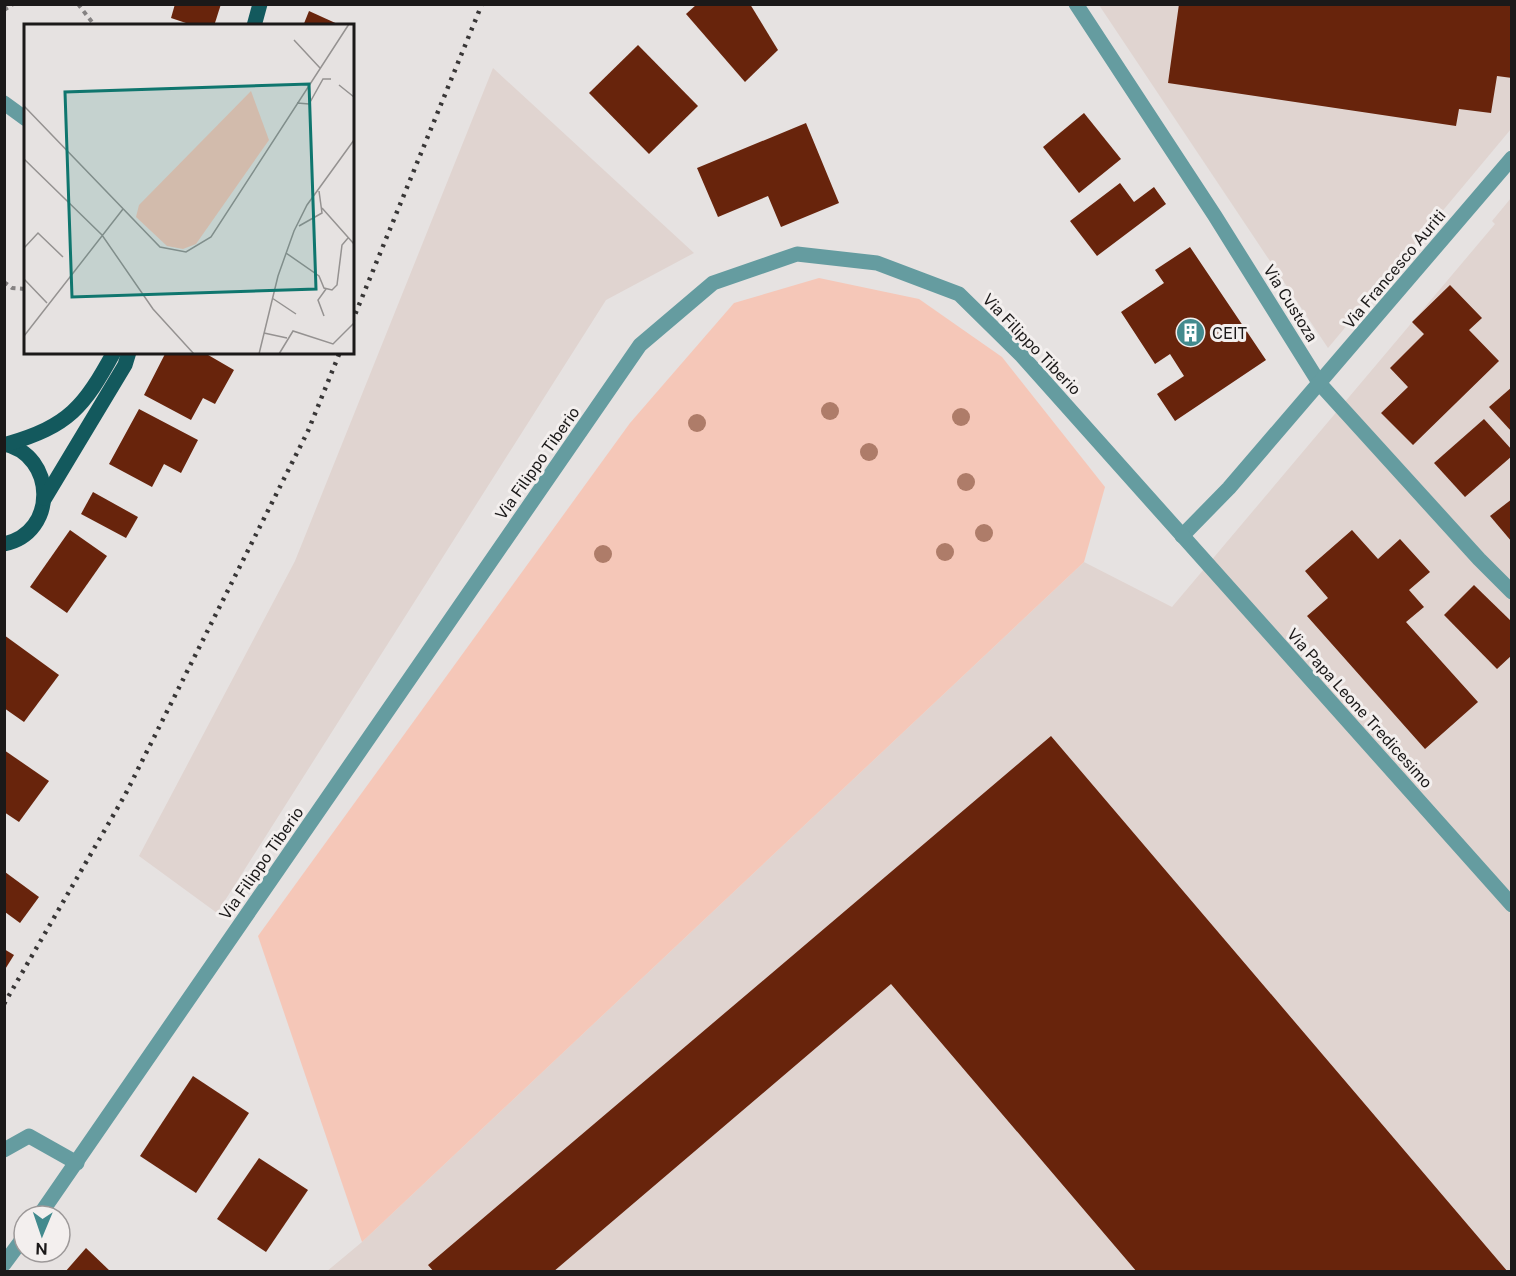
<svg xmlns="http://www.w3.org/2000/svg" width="1516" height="1276" viewBox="0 0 1516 1276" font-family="'Public Sans',sans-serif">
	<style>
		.built { fill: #e0d4d0 }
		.green { fill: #f5c7b8 }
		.building { fill: #68240c }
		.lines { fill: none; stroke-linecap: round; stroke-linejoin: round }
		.path { stroke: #858282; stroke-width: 4; stroke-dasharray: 4.5 4.5; stroke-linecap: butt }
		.lane { stroke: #659ca0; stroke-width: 15 }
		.street { stroke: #659ca0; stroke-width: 15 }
		.primary { stroke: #13595d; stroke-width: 15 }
		.rail { stroke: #383636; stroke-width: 4.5; stroke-dasharray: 3 6; stroke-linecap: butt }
		.tree { fill: #ae7c69 }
		.labels { text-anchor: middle; stroke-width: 6; stroke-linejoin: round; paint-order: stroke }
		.street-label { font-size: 16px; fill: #1b1919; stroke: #f3efee }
		.poi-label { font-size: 16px; fill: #1b1919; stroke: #f3efee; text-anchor: start }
		.inset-road { fill: none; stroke: #959291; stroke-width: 1.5 }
		.view { fill: #0f766e; fill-opacity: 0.15; stroke: #0f766e; stroke-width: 3 }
		.inset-edge { fill: none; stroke: #1b1919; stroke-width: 3 }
	</style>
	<rect width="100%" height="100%" fill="#e6e2e1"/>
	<g class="built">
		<polygon points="1099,5 1511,5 1511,129 1328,348"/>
		<polygon points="493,68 694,253 606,300 217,913 139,856 295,561"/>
		<polygon points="1511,198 1511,1271 326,1272 362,1242 1084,562 1172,607 1495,224 1492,221"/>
	</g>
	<polygon class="green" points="819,278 919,299 1002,357 1105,487 1084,562 362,1242 258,936 630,423 734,303"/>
	<g class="building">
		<polygon points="175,4 221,4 214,26 195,26 171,18"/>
		<polygon points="697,4 750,4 778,50 745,82 686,14"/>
		<polygon points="1179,4 1512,4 1512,78 1497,76 1491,113 1459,109 1456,126 1168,83"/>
		<polygon points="309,11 342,26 303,26"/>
		<polygon points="638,45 698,106 649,154 589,93"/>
		<polygon points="1084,113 1121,159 1079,193 1043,147"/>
		<polygon points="806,123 839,203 781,227 768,196 718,217 697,168"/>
		<polygon points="1120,183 1134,202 1154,187 1166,204 1097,256 1070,221"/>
		<polygon points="1190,247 1266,360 1175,421 1157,394 1184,376 1170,354 1155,364 1121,312 1164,283 1155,270"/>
		<polygon points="1450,285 1482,318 1469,330 1499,361 1413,445 1381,413 1408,387 1390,368 1424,334 1412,322"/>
		<polygon points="166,352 203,352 234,370 215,404 203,398 191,420 144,395"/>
		<polygon points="1512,387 1512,432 1489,407"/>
		<polygon points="139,409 198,440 181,473 164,464 152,487 109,464"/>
		<polygon points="1484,419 1512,450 1512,456 1465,497 1434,463"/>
		<polygon points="93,492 138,517 126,538 81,514"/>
		<polygon points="1512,499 1512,542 1490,516"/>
		<polygon points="70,530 107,556 67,613 30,587"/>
		<polygon points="1352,530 1378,559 1400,539 1430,572 1409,590 1424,607 1406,622 1478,702 1425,749 1307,616 1328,598 1305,571"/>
		<polygon points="1474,585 1512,622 1512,655 1497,669 1444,615"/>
		<polygon points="4,635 59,675 24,722 4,708"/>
		<polygon points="1051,736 1508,1272 1137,1272 891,984 553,1272 434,1272 428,1265"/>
		<polygon points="4,750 49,781 19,822 4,812"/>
		<polygon points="5,872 39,897 20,923 5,912"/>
		<polygon points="4,949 14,955 4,971"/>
		<polygon points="193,1076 249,1113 196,1193 140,1156"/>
		<polygon points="259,1158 308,1190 266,1252 217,1219"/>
		<polygon points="86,1248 111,1272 65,1272"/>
	</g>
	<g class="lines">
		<g class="path">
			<polyline points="78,4 92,22 92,26"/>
			<polyline points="4,10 13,4"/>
			<polyline points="4,282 12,288 26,289"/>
		</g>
		<polyline class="lane" points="4,103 26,119"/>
		<g class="street">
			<polyline points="1076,4 1215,216 1320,384 1479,559 1512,592"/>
			<polyline points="1182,536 1229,488 1512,158"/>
			<polyline points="4,1150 29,1136 77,1163"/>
			<polyline points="39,1216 640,345 713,283 797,254 877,263 959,294 1022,356 1512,905"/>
			<polyline points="4,1264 24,1237"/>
		</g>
		<g class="primary">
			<polyline points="254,26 260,4"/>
			<path d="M4 444C56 455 58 533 4 544"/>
			<path d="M7 444C69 426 84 407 114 352"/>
			<polyline points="45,498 125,365 129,352"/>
		</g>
		<g class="rail">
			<polyline points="352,322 482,4"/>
			<polyline points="4,1004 125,795 308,431 340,352"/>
		</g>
	</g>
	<g class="tree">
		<circle cx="830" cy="411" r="9"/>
		<circle cx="961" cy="417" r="9"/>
		<circle cx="697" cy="423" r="9"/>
		<circle cx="869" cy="452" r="9"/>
		<circle cx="966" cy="482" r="9"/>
		<circle cx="984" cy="533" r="9"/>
		<circle cx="945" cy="552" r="9"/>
		<circle cx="603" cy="554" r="9"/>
	</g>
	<defs>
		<symbol id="building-disc" viewBox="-11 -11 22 22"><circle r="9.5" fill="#428a8e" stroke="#f3efee"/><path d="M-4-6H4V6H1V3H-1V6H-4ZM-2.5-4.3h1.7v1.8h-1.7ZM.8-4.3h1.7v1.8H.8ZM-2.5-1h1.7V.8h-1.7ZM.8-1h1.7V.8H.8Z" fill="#fff"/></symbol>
	</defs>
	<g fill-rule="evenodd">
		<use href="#building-disc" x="1174" y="316" width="33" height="33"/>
	</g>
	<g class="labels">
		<g class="street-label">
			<text transform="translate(1394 269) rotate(-50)" y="6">Via Francesco Auriti</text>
			<text transform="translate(1291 303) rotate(58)" y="6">Via Custoza</text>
			<text transform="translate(1032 344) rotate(46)" y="6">Via Filippo Tiberio</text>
			<text transform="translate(537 463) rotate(-55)" y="6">Via Filippo Tiberio</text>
			<text transform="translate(1360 708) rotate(48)" y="6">Via Papa Leone Tredicesimo</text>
			<text transform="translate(261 863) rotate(-55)" y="6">Via Filippo Tiberio</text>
		</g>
		<g class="poi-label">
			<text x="1212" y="339">CEIT</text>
		</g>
	</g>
	<g transform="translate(24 24)">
		<rect width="330" height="330" fill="#e6e2e1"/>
		<path d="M227 67 245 116 172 220 159 225 143 222 112 193 115 181Z" fill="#f5c7b8"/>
		<path class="inset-road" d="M270 16 296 44M315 61 330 73M273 79 285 80 299 55H307M0 82 136 223 162 228 187 213 325 0M0 135 78 211 129 285 170 330M298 184 330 220M275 202 298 189 295 167M0 224 14 209 39 233M262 229 295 252 300 264 308 266 313 261 318 221 324 214M0 255 23 279M248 274 272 290M300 292 294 276 302 265M240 309 263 314M0 312 99 185M235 330 254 252 270 207 283 181 330 116M255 330 269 307 309 320 330 299"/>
		<path class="view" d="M285 60 292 265 48 273 41 68Z"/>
		<rect width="330" height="330" class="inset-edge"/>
	</g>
	<rect width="1516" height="1276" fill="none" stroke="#1b1919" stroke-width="12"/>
	<g transform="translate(42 1234) rotate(182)"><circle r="28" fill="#f3efee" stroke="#9d9999" stroke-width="1.5"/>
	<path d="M0-4.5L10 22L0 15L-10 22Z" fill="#428a8e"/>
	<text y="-9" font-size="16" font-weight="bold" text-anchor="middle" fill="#1b1919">N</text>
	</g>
</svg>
